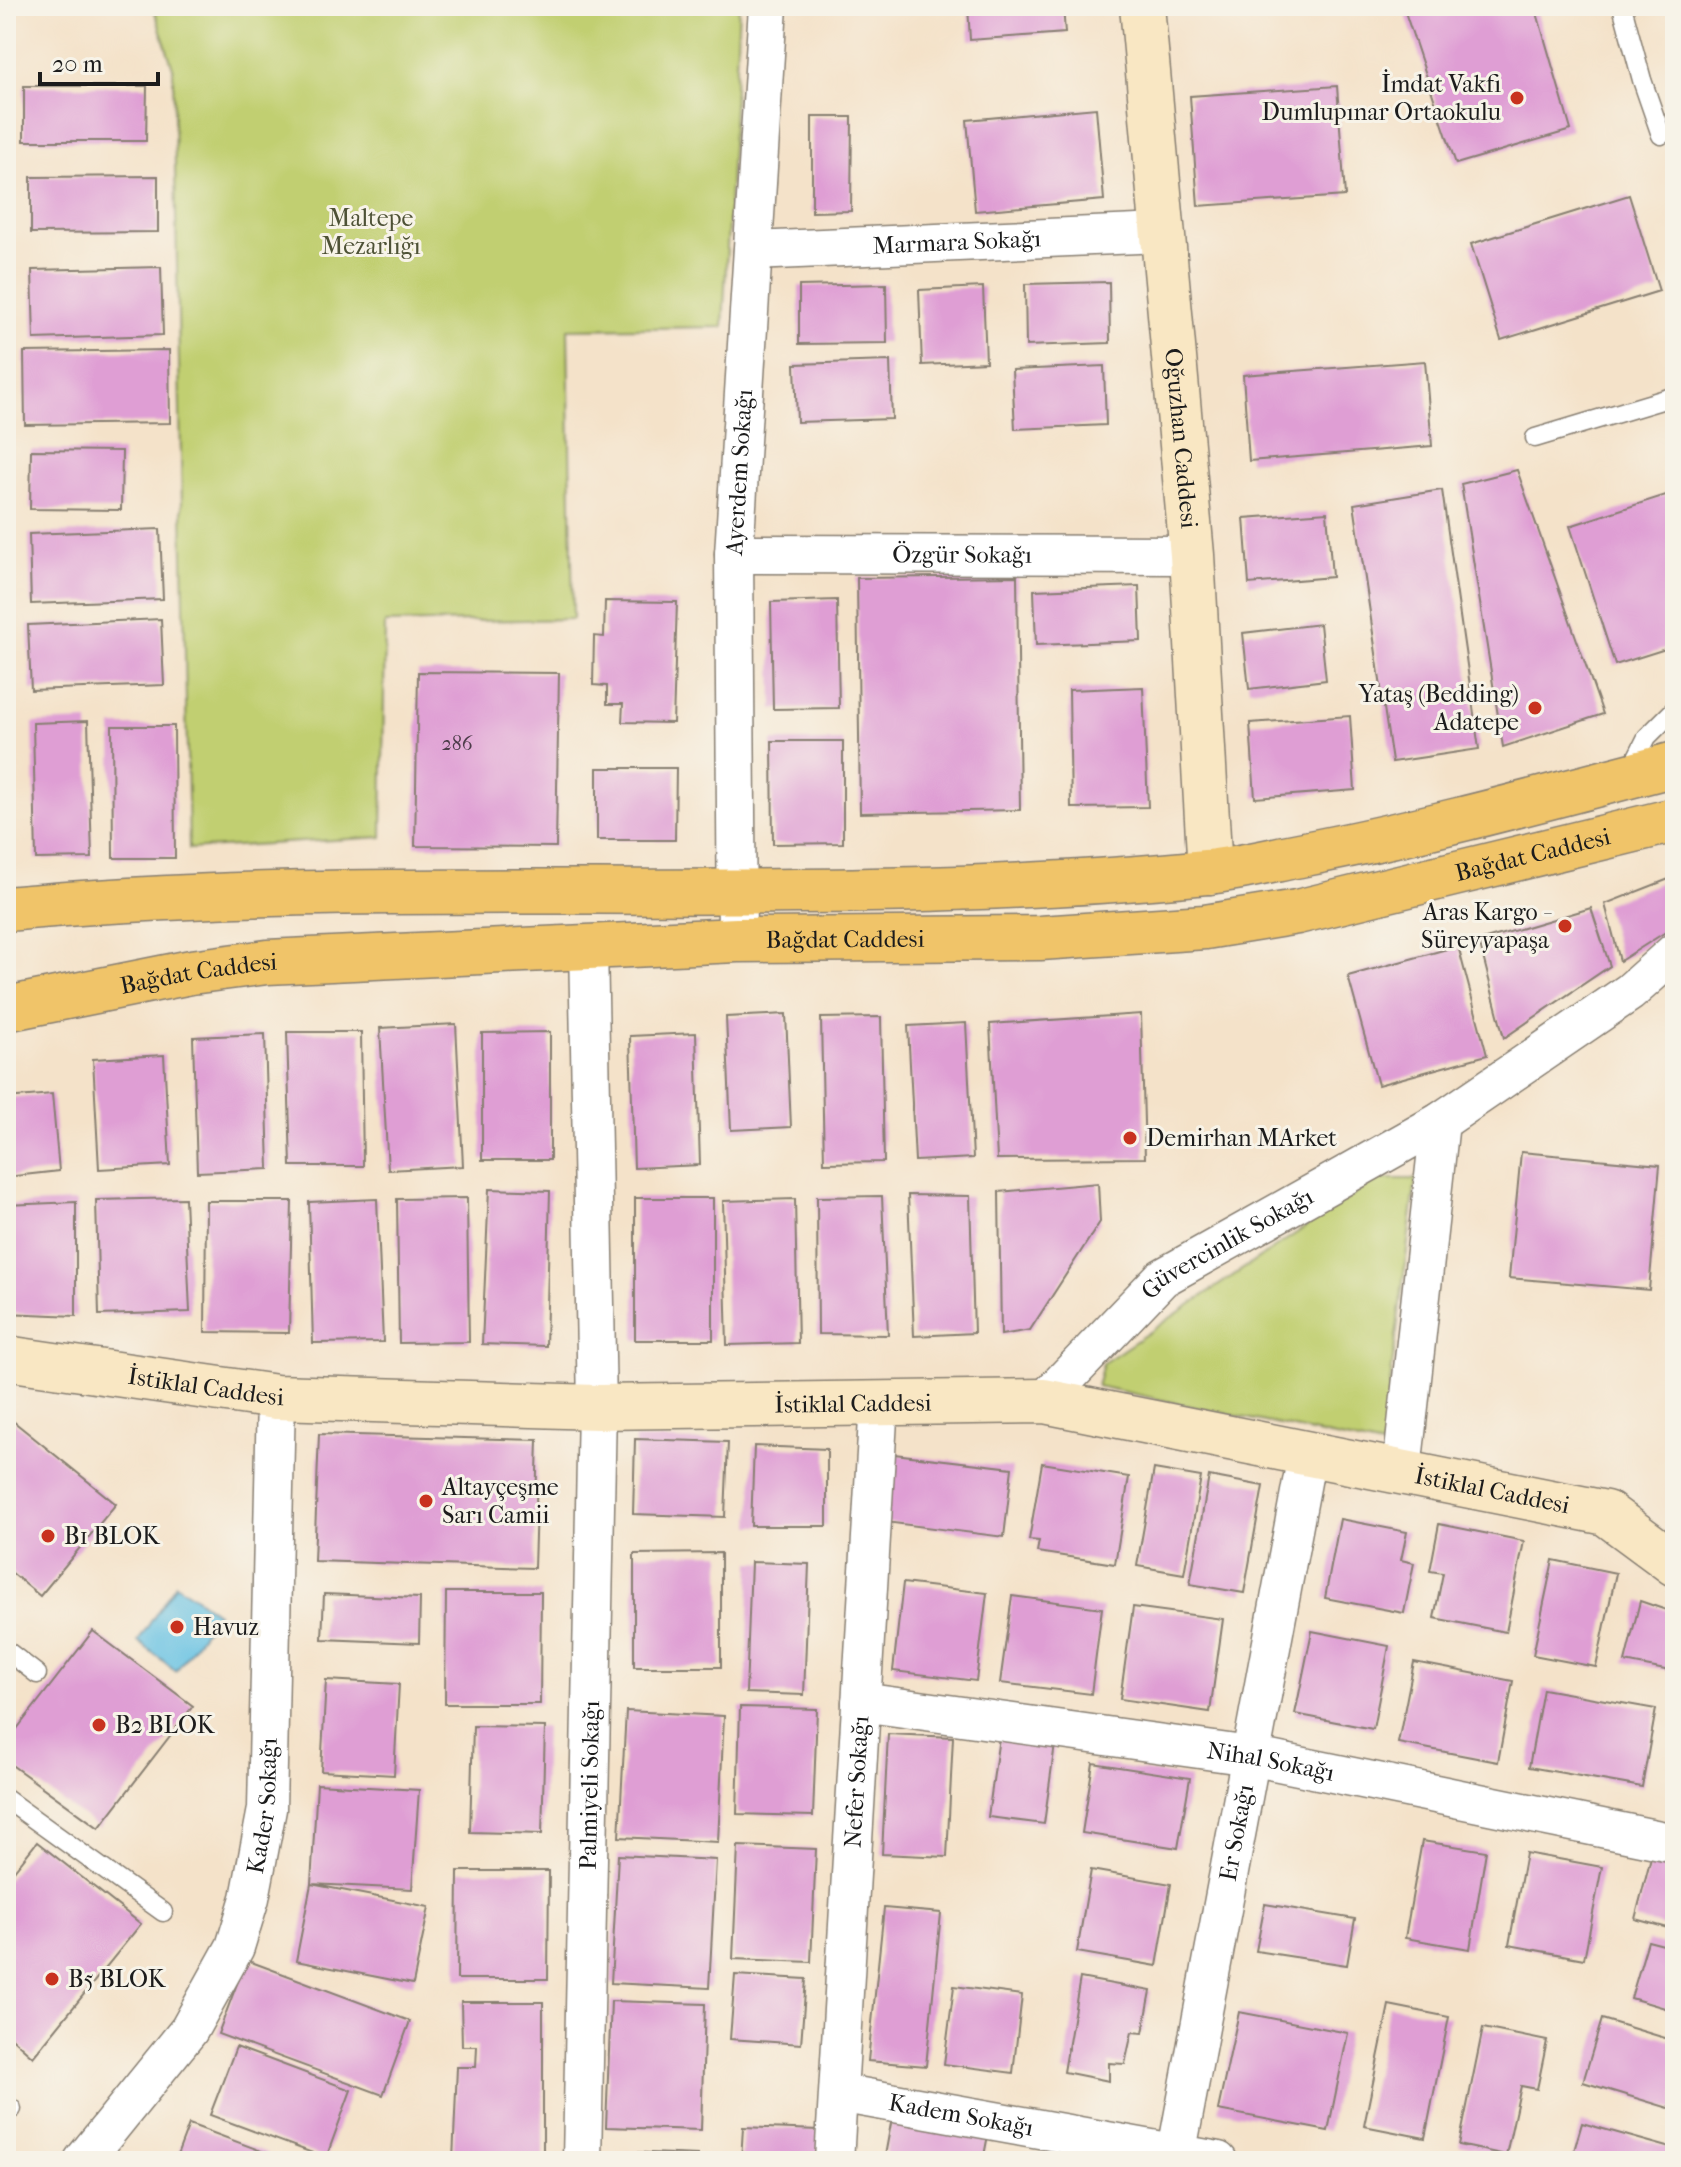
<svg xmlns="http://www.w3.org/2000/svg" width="1681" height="2167" viewBox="0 0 1681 2167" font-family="'IM FELL French Canon',serif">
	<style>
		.green { fill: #c1cf71; stroke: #6e7646; stroke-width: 2 }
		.water { fill: #65c1e3; stroke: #406e80; stroke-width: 2 }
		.building { fill: #df9ed4 }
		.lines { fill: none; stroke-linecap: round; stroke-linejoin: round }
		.lane-casing { stroke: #887f72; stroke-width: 21 }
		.street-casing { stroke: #887f72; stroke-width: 41 }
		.secondary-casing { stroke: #887f72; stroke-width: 47 }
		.primary-casing { stroke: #887f72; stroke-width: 47 }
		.lane { stroke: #fff; stroke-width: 18 }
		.street { stroke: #fff; stroke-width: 38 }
		.secondary { stroke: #f9e7c3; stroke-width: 44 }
		.primary { stroke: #f0c469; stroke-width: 44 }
		.poi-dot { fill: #c8321e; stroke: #f7f3e8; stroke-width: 3 }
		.labels { text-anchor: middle; stroke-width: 6; stroke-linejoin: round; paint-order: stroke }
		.number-label { font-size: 20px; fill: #4d3c4a }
		.poi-label { font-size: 24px; fill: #1c1c1c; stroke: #f7f3e8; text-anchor: start }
		.park-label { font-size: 24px; fill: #4e5236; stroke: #f7f3e8 }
		.street-label { font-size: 24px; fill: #1c1c1c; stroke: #f7f3e8 }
	</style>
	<rect width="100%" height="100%" fill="#f7f3e8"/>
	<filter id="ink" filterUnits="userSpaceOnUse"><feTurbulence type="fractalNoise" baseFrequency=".0125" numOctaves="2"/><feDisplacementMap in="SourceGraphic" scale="16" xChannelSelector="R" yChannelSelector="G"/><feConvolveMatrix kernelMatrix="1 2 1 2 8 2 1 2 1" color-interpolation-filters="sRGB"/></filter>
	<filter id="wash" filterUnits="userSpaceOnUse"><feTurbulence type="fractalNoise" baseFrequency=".006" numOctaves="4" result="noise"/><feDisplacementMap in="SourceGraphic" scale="32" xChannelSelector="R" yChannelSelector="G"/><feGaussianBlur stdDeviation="1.8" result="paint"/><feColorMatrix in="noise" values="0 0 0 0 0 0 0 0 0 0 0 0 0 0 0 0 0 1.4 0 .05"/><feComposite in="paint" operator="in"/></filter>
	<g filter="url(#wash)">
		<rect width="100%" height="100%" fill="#f4e2c9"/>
		<g class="green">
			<polygon points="153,6 739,6 723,327 568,329 573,619 385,623 382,837 189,849 173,68"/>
			<polygon points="1377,1179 1416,1179 1382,1447 1097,1386 1103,1363"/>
		</g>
		<polygon class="water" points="176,1584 217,1613 176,1671 138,1641"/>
		<g id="blocks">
			<g class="building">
				<polygon points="968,6 1063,6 1065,33 970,40"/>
				<polygon points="1403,6 1535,6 1571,130 1456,164"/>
				<polygon points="24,86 147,86 146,141 24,141"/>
				<polygon points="1337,86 1345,196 1198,206 1190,96"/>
				<polygon points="1096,108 1104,200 975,211 967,120"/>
				<polygon points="812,117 852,117 851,211 812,212"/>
				<polygon points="158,176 158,232 31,233 31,177"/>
				<polygon points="1629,195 1659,291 1501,340 1471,244"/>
				<polygon points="161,267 163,335 34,339 32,270"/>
				<polygon points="1109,282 1110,343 1026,346 1025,284"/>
				<polygon points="886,284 887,343 799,344 799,286"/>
				<polygon points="983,287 986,362 922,365 919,290"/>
				<polygon points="169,350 170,423 25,425 24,352"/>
				<polygon points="890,361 892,419 797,422 795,364"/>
				<polygon points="1425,361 1432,446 1249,461 1243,375"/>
				<polygon points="1104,366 1106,425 1015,429 1012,370"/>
				<polygon points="31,450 122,451 121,510 30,509"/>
				<polygon points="1517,470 1603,714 1503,747 1461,484"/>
				<polygon points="1442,490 1479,749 1392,762 1354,504"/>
				<polygon points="1675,492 1675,646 1615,665 1570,526"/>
				<polygon points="1327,512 1332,577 1249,584 1244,518"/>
				<polygon points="160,529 163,599 31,604 29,534"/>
				<polygon points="1017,576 1020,810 860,813 857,578"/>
				<polygon points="1139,586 1141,641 1036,645 1034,590"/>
				<polygon points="837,600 839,708 773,709 771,602"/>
				<polygon points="605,601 677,602 673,723 622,722 623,704 607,704 607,686 593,685 594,636 604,637"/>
				<polygon points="161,619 164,685 31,690 28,625"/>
				<polygon points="1320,624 1326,680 1249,689 1243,633"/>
				<polygon points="418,672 559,673 556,847 415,846"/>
				<polygon points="1143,687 1148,807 1071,808 1069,690"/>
				<polygon points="1350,716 1355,790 1255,798 1250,723"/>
				<polygon points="88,721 92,858 36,859 33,723"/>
				<polygon points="112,726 174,726 175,858 113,858"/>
				<polygon points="772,741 843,741 843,843 773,844"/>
				<polygon points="597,768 676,768 675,840 597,840"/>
				<polygon points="1674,877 1675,926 1620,961 1605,904"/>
				<polygon points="1591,908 1610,966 1504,1038 1479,941"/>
				<polygon points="1458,946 1487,1055 1378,1085 1348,976"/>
				<polygon points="786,1014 791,1127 731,1130 726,1017"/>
				<polygon points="1141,1014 1145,1158 997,1159 990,1024"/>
				<polygon points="881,1017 884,1162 824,1163 821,1018"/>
				<polygon points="966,1023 973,1158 915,1161 908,1026"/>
				<polygon points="456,1024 463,1166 388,1170 380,1028"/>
				<polygon points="287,1032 361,1032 363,1166 291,1166"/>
				<polygon points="550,1032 550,1160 482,1160 482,1033"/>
				<polygon points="696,1033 700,1165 634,1168 630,1036"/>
				<polygon points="265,1034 269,1169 197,1172 193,1037"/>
				<polygon points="164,1055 170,1165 99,1169 93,1059"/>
				<polygon points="52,1094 59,1171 6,1177 6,1098"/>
				<polygon points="1521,1152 1660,1165 1649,1290 1509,1278"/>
				<polygon points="1098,1183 1100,1222 1030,1330 1001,1335 999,1192"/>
				<polygon points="489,1189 550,1191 546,1346 482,1344"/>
				<polygon points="908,1195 970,1196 974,1333 914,1336"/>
				<polygon points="882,1196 888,1335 818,1334 817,1197"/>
				<polygon points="185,1198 190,1312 99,1315 96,1200"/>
				<polygon points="467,1198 469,1342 399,1343 397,1199"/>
				<rect x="635" y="1198" width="78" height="142"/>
				<polygon points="377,1199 383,1342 313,1343 309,1202"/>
				<polygon points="795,1199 798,1343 727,1345 723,1201"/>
				<polygon points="206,1201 292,1201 289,1333 205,1332"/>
				<polygon points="76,1202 76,1316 6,1313 6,1205"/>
				<polygon points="13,1421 116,1504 40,1596 6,1568 6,1430"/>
				<polygon points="319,1434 538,1440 534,1568 314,1561"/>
				<polygon points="635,1439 728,1442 725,1517 633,1514"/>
				<polygon points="754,1446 827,1449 827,1526 751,1526"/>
				<polygon points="894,1454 1012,1468 1004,1537 885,1522"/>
				<polygon points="1042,1463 1129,1477 1115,1564 1037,1552 1039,1541 1029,1540"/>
				<polygon points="1154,1469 1201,1477 1184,1574 1137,1566"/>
				<polygon points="1209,1476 1263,1486 1244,1593 1190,1584"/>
				<polygon points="1340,1519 1407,1532 1401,1560 1414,1563 1404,1613 1325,1598"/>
				<polygon points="1439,1524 1524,1541 1506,1632 1434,1618 1443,1573 1430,1571"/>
				<polygon points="721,1553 721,1667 634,1667 634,1554"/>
				<polygon points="1553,1560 1616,1573 1596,1667 1533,1655"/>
				<polygon points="751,1562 809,1564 804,1695 746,1693"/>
				<polygon points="903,1583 987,1593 976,1681 893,1671"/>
				<polygon points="446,1592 541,1592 540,1704 445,1704"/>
				<polygon points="324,1594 420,1598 419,1643 322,1639"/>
				<polygon points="1012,1596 1102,1608 1091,1694 1000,1683"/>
				<polygon points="1640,1601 1675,1613 1675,1672 1625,1662"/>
				<polygon points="1133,1607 1223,1619 1210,1712 1120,1699"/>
				<polygon points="93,1631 193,1706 99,1828 6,1761 6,1743"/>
				<polygon points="1312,1631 1389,1646 1373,1729 1295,1714"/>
				<polygon points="1414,1662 1513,1681 1498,1762 1398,1743"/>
				<polygon points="326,1680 399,1684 394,1775 321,1771"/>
				<polygon points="1543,1689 1656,1709 1642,1787 1529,1767"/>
				<polygon points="740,1707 817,1709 813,1816 737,1814"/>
				<polygon points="626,1711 724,1716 718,1842 619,1837"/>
				<polygon points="473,1726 545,1727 542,1834 470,1832"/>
				<polygon points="888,1734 953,1737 947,1857 882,1854"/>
				<polygon points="999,1737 1055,1744 1044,1824 988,1817"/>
				<polygon points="1093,1763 1190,1778 1178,1848 1082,1833"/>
				<polygon points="317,1784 419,1790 412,1889 311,1884 429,1907 413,1984 296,1961 311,1884"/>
				<polygon points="1422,1841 1486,1851 1470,1949 1405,1938"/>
				<polygon points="37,1842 141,1924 33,2057 6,2033 6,1881"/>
				<polygon points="738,1846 816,1849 811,1962 733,1959"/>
				<polygon points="1526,1853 1602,1867 1584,1959 1509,1945"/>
				<polygon points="1652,1853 1675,1859 1675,1930 1635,1919"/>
				<polygon points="618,1855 716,1860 709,1988 611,1983"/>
				<polygon points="1091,1870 1171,1884 1157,1966 1077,1952"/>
				<polygon points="458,1871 549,1871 548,1979 457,1979"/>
				<polygon points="1265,1904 1355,1919 1347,1965 1256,1951"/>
				<polygon points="884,1908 941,1913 926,2066 868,2061"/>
				<polygon points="1648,1941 1675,1948 1675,2011 1631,1998"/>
				<polygon points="246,1960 410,2021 383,2095 218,2034"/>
				<polygon points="735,1975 806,1979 801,2044 730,2039"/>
				<polygon points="1080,1978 1151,1991 1143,2033 1132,2032 1125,2064 1109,2063 1109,2081 1064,2072"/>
				<polygon points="954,1986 1022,1995 1013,2073 944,2064"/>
				<polygon points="611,2001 705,2004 701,2130 606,2127"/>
				<polygon points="461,2002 543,2002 543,2161 453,2161 457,2067 476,2067 477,2046 462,2046"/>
				<polygon points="1389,2005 1449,2017 1425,2138 1364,2126"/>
				<polygon points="1239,2012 1348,2033 1328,2131 1218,2110"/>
				<polygon points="1602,2019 1675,2041 1675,2110 1583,2082"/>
				<polygon points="1483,2028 1547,2041 1537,2089 1521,2086 1506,2155 1459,2145"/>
				<polygon points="236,2047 351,2090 326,2158 210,2115"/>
				<polygon points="892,2118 988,2135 983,2161 884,2161"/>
				<polygon points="1582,2123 1675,2149 1675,2161 1571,2161"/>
				<polygon points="189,2124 267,2153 264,2161 175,2161"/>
				<polygon points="743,2127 819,2130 818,2161 741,2161"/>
				<polygon points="625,2152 698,2155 698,2161 624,2161"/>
			</g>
		</g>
	</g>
	<g filter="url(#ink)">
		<use href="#blocks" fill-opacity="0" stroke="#887f72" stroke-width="2"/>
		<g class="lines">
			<defs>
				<g id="lane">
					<polyline points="1622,6 1642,80 1661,135"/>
					<polyline points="1535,438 1675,396"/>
					<polyline points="1630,771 1647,737 1675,709"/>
					<polyline points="6,1650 37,1674"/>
					<polyline points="6,1799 163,1912"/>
					<polyline points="6,2104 12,2109"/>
				</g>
				<g id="street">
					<path id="s1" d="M753 251 1161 233"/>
					<path id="s2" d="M734 554 1192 555"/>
					<path id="s3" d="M737 940 734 554 768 6"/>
					<path id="s4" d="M1044 1401 1162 1278 1440 1122 1630 992 1675 952"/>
					<polyline points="1402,1470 1440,1122"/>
					<path id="s5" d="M861 1702 1250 1756 1675 1843"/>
					<path id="s6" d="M839 2093 1218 2161"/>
					<path id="s7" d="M83 2161 189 2030 235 1947 250 1898 267 1809 276 1397"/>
					<path id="s8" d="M582 2161 597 1407 588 945"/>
					<path id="s9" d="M834 2161 879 1402"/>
					<path id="s10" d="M1175 2161 1307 1455"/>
				</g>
				<g id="secondary">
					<path id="s11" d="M1142 6 1192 555 1210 872"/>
					<path id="s12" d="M6 1358 276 1397 597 1407 1044 1401 1606 1513 1675 1564"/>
				</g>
				<g id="primary">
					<path d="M6 909C405 872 807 912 1206 872 1239 869 1272 860 1305 854 1430 830 1552 796 1675 764"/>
					<path id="s13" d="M6 1009 191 972 267 962 737 940 1040 938 1205 927 1297 912 1675 820"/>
				</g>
			</defs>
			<use href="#lane" class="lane-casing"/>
			<use href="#street" class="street-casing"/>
			<use href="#secondary" class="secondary-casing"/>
			<use href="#primary" class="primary-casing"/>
			<use href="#lane" class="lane"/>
			<use href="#street" class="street"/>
			<use href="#secondary" class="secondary"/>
			<use href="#primary" class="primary"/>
		</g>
	</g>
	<g class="poi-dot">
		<circle cx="1517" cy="98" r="8"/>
		<circle cx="1535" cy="708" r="8"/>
		<circle cx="1565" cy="926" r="8"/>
		<circle cx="1130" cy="1138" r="8"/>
		<circle cx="426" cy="1501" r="8"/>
		<circle cx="48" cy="1536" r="8"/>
		<circle cx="177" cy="1627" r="8"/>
		<circle cx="99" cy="1725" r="8"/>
		<circle cx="52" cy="1979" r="8"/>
	</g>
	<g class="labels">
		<g class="number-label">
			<text x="457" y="750">286</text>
		</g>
		<g class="poi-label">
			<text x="1501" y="92" text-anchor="end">İmdat Vakfı<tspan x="1501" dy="28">Dumlupınar Ortaokulu</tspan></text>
			<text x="1519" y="702" text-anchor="end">Yataş (Bedding)<tspan x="1519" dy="28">Adatepe</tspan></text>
			<text x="1549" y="920" text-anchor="end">Aras Kargo -<tspan x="1549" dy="28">Süreyyapaşa</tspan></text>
			<text x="1146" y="1146">Demirhan MArket</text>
			<text x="442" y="1495">Altayçeşme<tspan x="442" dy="28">Sarı Camii</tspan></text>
			<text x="64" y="1544">B1 BLOK</text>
			<text x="193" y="1635">Havuz</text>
			<text x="115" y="1733">B2 BLOK</text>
			<text x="68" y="1987">B5 BLOK</text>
		</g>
		<g class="park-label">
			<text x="371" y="226">Maltepe<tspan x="371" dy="28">Mezarlığı</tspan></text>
		</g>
		<g class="street-label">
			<text dy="8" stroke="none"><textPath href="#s1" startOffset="204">Marmara Sokağı</textPath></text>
			<text dy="8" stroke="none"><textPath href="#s11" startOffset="434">Oğuzhan Caddesi</textPath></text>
			<text dy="8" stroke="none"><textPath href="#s3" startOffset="468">Ayerdem Sokağı</textPath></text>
			<text dy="8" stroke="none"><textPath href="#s2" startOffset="228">Özgür Sokağı</textPath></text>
			<text dy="8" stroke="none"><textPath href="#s13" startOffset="1540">Bağdat Caddesi</textPath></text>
			<text dy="8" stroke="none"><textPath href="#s13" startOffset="844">Bağdat Caddesi</textPath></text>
			<text dy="8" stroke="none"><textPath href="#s13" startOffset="196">Bağdat Caddesi</textPath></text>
			<text dy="8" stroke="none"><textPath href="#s4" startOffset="244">Güvercinlik Sokağı</textPath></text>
			<text dy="8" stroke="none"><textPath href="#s12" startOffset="202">İstiklal Caddesi</textPath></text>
			<text dy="8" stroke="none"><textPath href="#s12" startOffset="850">İstiklal Caddesi</textPath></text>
			<text dy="8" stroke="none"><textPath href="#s12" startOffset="1498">İstiklal Caddesi</textPath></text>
			<text dy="8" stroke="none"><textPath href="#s5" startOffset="414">Nihal Sokağı</textPath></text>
			<text dy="8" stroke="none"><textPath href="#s9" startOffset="380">Nefer Sokağı</textPath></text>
			<text dy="8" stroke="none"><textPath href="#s8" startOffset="376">Palmiyeli Sokağı</textPath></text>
			<text dy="8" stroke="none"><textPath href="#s7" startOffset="408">Kader Sokağı</textPath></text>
			<text dy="8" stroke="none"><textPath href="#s10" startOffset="334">Er Sokağı</textPath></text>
			<text dy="8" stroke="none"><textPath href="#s6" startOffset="124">Kadem Sokağı</textPath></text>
		</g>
	</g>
	<rect width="1681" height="2167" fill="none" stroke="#f7f3e8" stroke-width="32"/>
	<path d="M40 72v12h118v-12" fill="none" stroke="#1c1c1c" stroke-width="4"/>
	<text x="52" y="72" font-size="24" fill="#1c1c1c" stroke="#f7f3e8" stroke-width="6" paint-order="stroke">20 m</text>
</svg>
